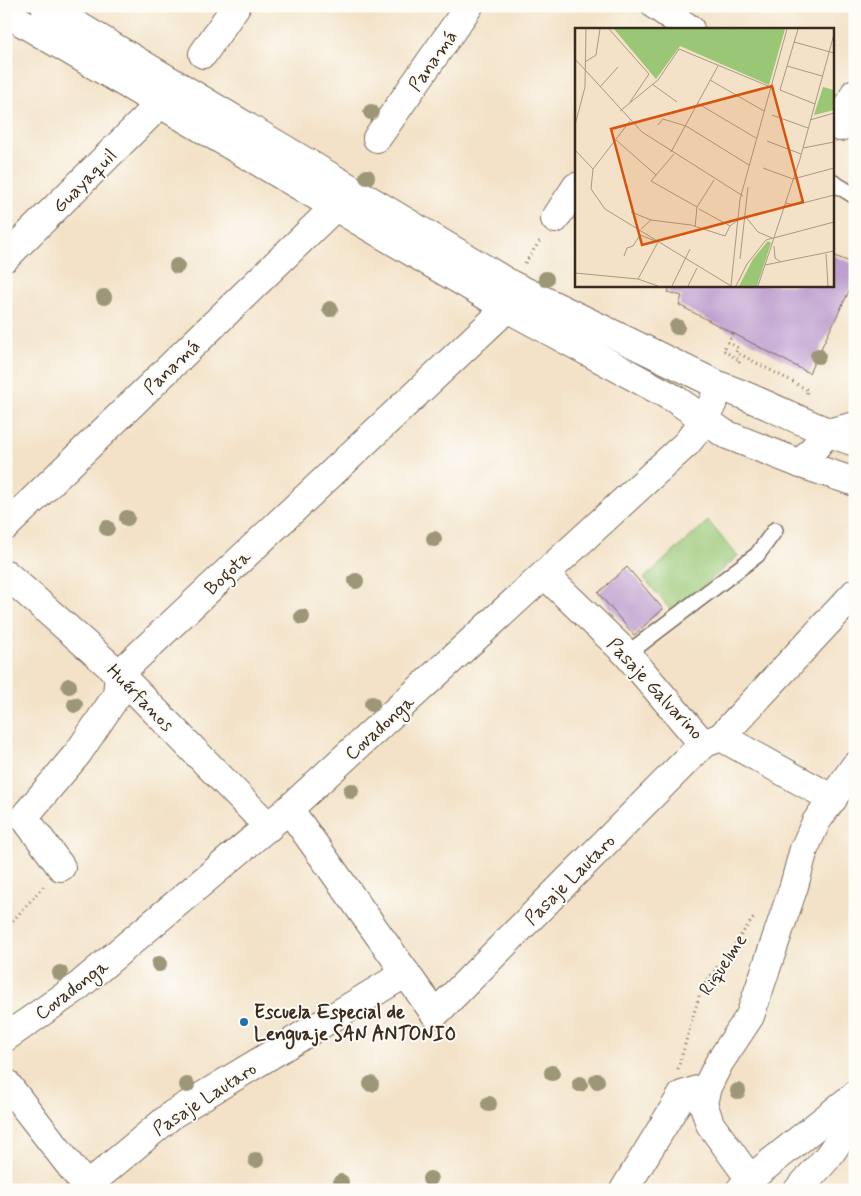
<svg xmlns="http://www.w3.org/2000/svg" width="861" height="1196" viewBox="0 0 861 1196" font-family="Mynerve,sans-serif">
	<style>
		.green { fill: #99c775; stroke: #6a784a }
		.building { fill: #be9fcf }
		.lines { fill: none; stroke-linecap: round; stroke-linejoin: round }
		.lane-casing { stroke: #7b6a59; stroke-width: 18 }
		.street-casing { stroke: #7b6a59; stroke-width: 30 }
		.secondary-casing { stroke: #7b6a59; stroke-width: 30 }
		.path { stroke: #7b6a59; stroke-width: 3; stroke-dasharray: 1 4; stroke-linecap: butt }
		.lane { stroke: #fff; stroke-width: 15 }
		.street { stroke: #fff; stroke-width: 28 }
		.secondary { stroke: #fff; stroke-width: 28 }
		.tree { fill: #9d9778 }
		.poi-dot { fill: #1f6fb2; stroke: #fdfcf7; stroke-width: 2 }
		.labels { text-anchor: middle; stroke-width: 4; stroke-linejoin: round; paint-order: stroke }
		.street-label { font-size: 19px; fill: #3b2a1e; stroke: #fdfcf7 }
		.poi-label { font-size: 19px; font-weight: bold; fill: #3b2a1e; stroke: #fdfcf7; text-anchor: start }
		.inset-road { fill: none; stroke: #a99883; stroke-width: 1 }
		.view { fill: #d7540e; fill-opacity: 0.15; stroke: #d7540e; stroke-width: 2.5 }
		.inset-edge { fill: none; stroke: #3b2a1e; stroke-width: 2.5 }
	</style>
	<rect width="100%" height="100%" fill="#fdfcf7"/>
	<filter id="ink" filterUnits="userSpaceOnUse"><feTurbulence type="fractalNoise" baseFrequency=".02" numOctaves="2"/><feDisplacementMap in="SourceGraphic" scale="10" xChannelSelector="R" yChannelSelector="G"/><feConvolveMatrix kernelMatrix="1 2 1 2 8 2 1 2 1" color-interpolation-filters="sRGB"/></filter>
	<filter id="wash" filterUnits="userSpaceOnUse"><feTurbulence type="fractalNoise" baseFrequency=".0096" numOctaves="4" result="noise"/><feDisplacementMap in="SourceGraphic" scale="20" xChannelSelector="R" yChannelSelector="G"/><feGaussianBlur stdDeviation="1.12" result="paint"/><feColorMatrix in="noise" values="0 0 0 0 0 0 0 0 0 0 0 0 0 0 0 0 0 1.4 0 .05"/><feComposite in="paint" operator="in"/></filter>
	<g filter="url(#wash)">
		<rect width="100%" height="100%" fill="#f3e2c7"/>
		<polygon class="green" points="708,521 738,556 673,613 644,578"/>
		<g id="blocks">
			<g class="building">
				<polygon points="832,255 855,264 855,279 809,373 679,305 682,296 668,292 671,285 832,285"/>
				<polygon points="627,567 663,609 634,635 598,593"/>
			</g>
		</g>
	</g>
	<g filter="url(#ink)">
		<use href="#blocks" fill-opacity="0" stroke="#7b6a59" stroke-width="1"/>
		<g class="lines">
			<defs>
				<g id="lane">
					<polyline points="832,182 855,196"/>
					<polyline points="627,654 757,555 775,530"/>
				</g>
				<g id="street">
					<polyline points="656,6 690,29"/>
					<polyline points="203,54 236,6"/>
					<polyline points="840,127 855,93"/>
					<polyline points="377,138 469,6"/>
					<polyline points="555,219 576,187"/>
					<polyline points="6,257 161,103"/>
					<polyline points="801,464 827,433 855,426"/>
					<polyline points="6,526 336,206"/>
					<polyline points="6,574 119,674 269,827"/>
					<polyline points="545,575 627,654 703,744 721,737 833,799"/>
					<polyline points="721,737 855,593"/>
					<polyline points="289,809 435,1014 703,744"/>
					<polyline points="61,867 24,817 78,753 117,695 119,674 507,308"/>
					<polyline points="6,1083 89,1190"/>
					<polyline points="750,1179 710,1124 703,1103 707,1087 719,1063 750,1016 794,886 804,849 816,822 855,766"/>
					<polyline points="87,1186 173,1114 406,973"/>
					<polyline points="624,1190 682,1095 707,1087"/>
					<polyline points="740,1190 750,1179 855,1095"/>
					<polyline points="798,1190 827,1158 855,1118"/>
				</g>
				<g id="secondary">
					<path d="M45 6 510 284 720 386C766 402 808 427 855 442"/>
					<polyline points="6,13 507,308 675,399 725,434 801,464 855,482"/>
					<polyline points="6,1037 75,989 289,809 687,443 705,420 720,386"/>
				</g>
			</defs>
			<use href="#lane" class="lane-casing"/>
			<use href="#street" class="street-casing"/>
			<use href="#secondary" class="secondary-casing"/>
			<g class="path">
				<polyline points="525,263 541,239"/>
				<polyline points="733,334 723,350 740,361 738,366"/>
				<polyline points="728,342 738,348 736,352 808,390 806,395 805,394"/>
				<polyline points="6,928 44,886"/>
				<polyline points="678,1069 701,989 755,916"/>
			</g>
			<use href="#lane" class="lane"/>
			<use href="#street" class="street"/>
			<use href="#secondary" class="secondary"/>
		</g>
		<g class="tree">
			<circle cx="371" cy="112" r="8"/>
			<circle cx="367" cy="177" r="8"/>
			<circle cx="177" cy="266" r="8"/>
			<circle cx="546" cy="279" r="8"/>
			<circle cx="104" cy="297" r="8"/>
			<circle cx="330" cy="309" r="8"/>
			<circle cx="677" cy="327" r="8"/>
			<circle cx="818" cy="356" r="8"/>
			<circle cx="127" cy="518" r="8"/>
			<circle cx="107" cy="528" r="8"/>
			<circle cx="434" cy="539" r="8"/>
			<circle cx="356" cy="581" r="8"/>
			<circle cx="302" cy="617" r="8"/>
			<circle cx="69" cy="686" r="8"/>
			<circle cx="372" cy="704" r="8"/>
			<circle cx="75" cy="705" r="8"/>
			<circle cx="351" cy="791" r="8"/>
			<circle cx="159" cy="964" r="8"/>
			<circle cx="60" cy="973" r="8"/>
			<circle cx="552" cy="1073" r="8"/>
			<circle cx="597" cy="1081" r="8"/>
			<circle cx="371" cy="1084" r="8"/>
			<circle cx="580" cy="1084" r="8"/>
			<circle cx="187" cy="1085" r="8"/>
			<circle cx="738" cy="1091" r="8"/>
			<circle cx="489" cy="1104" r="8"/>
			<circle cx="256" cy="1160" r="8"/>
			<circle cx="430" cy="1179" r="8"/>
			<circle cx="341" cy="1182" r="8"/>
		</g>
	</g>
	<circle class="poi-dot" cx="244" cy="1022" r="5"/>
	<g class="labels">
		<g class="street-label">
			<text transform="translate(432 60) rotate(-55)" y="7">Panamá</text>
			<text transform="translate(84 180) rotate(-45)" y="7">Guayaquil</text>
			<text transform="translate(171 366) rotate(-44)" y="7">Panamá</text>
			<text transform="translate(227 572) rotate(-43)" y="7">Bogota</text>
			<text transform="translate(656 688) rotate(47)" y="7">Pasaje Galvarino</text>
			<text transform="translate(141 697) rotate(45)" y="7">Huérfanos</text>
			<text transform="translate(379 727) rotate(-42)" y="7">Covadonga</text>
			<text transform="translate(569 879) rotate(-45)" y="7">Pasaje Lautaro</text>
			<text transform="translate(722 964) rotate(-56)" y="7">Riquelme</text>
			<text transform="translate(71 989) rotate(-37)" y="7">Covadonga</text>
			<text transform="translate(204 1098) rotate(-33)" y="7">Pasaje Lautaro</text>
		</g>
		<g class="poi-label">
			<text x="254" y="1018">Escuela Especial de<tspan x="254" dy="22">Lenguaje SAN ANTONIO</tspan></text>
		</g>
	</g>
	<g transform="translate(575 28)">
		<rect width="259" height="259" fill="#f3e2c7"/>
		<path d="M39 1H210L194 57 105 18 81 51ZM248 59 259 62V82L239 87ZM193 213 196 215 182 258H164L178 231Z" fill="#99c775"/>
		<path class="inset-road" d="M34 1 74 46 55 74M223 1 205 62 240 76M219 14 259 25M0 31 67 104 168 168M10 34 21 27 25 1M212 38 247 48M135 52 189 83M77 56 102 74M25 59 43 39M122 75 181 110M45 83 83 52 104 21 198 60M197 87 233 100M235 92 259 85M0 97 10 59 11 1M83 97 88 91 111 98 174 137M41 112 81 147M192 113 226 126M228 120 259 114M0 122 18 141 16 161 30 181 156 258M96 124 143 38M99 126 76 153 122 179M188 140 218 151 259 140M18 141 55 93M210 175 220 177 259 167M124 181 155 198M56 184 76 192M170 188 183 204 197 210M120 199 122 179 139 152M66 201 76 192 116 197 150 208 155 198 163 192M199 218 200 230 206 234M251 226 253 258M49 228 52 220 58 218 65 207 83 214 63 251M165 231 173 159M190 237 259 223M0 245 63 251 83 258M97 258 115 221M113 258 122 240M156 258 165 171 212 1M161 258 172 236 191 212 259 194M183 258 225 131 259 6"/>
		<path class="view" d="M197 58 228 174 67 217 36 101Z"/>
		<rect width="259" height="259" class="inset-edge"/>
	</g>
	<rect width="861" height="1196" fill="none" stroke="#fdfcf7" stroke-width="25"/>
</svg>
